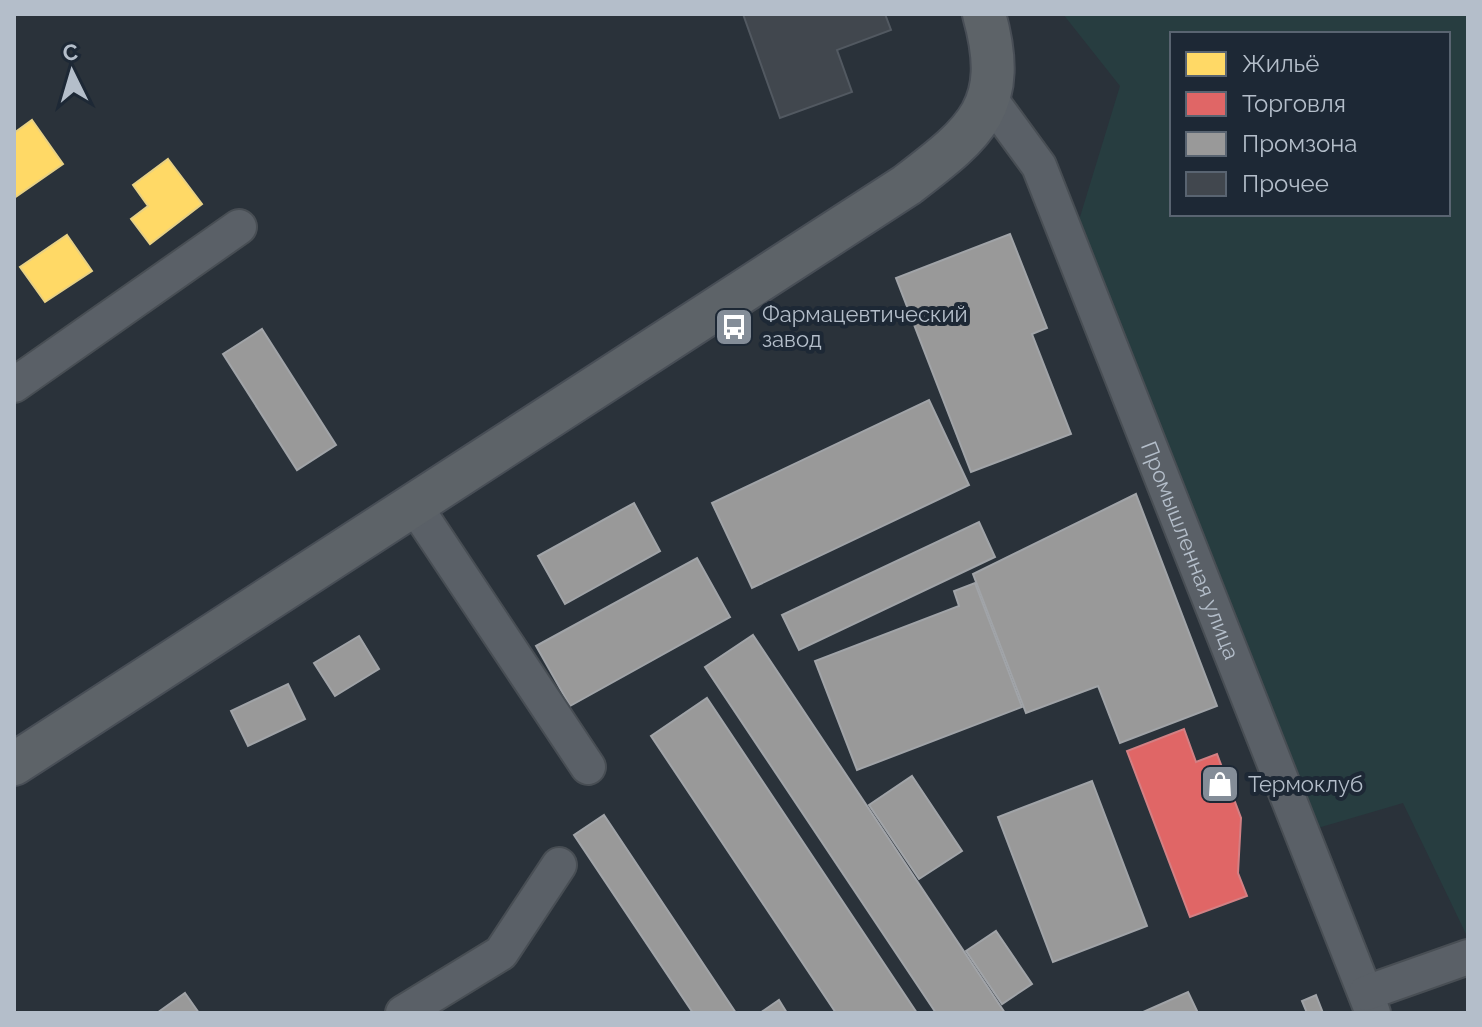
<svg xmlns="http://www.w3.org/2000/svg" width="1482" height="1027" viewBox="0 0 1482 1027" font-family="Raleway,sans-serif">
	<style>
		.green { fill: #273d40; fill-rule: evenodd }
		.homes { fill: #ffd966; stroke: #e8d184; stroke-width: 2 }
		.shops { fill: #e06666; stroke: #d38084; stroke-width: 2 }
		.industry { fill: #999; stroke: #a1a4a8; stroke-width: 2 }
		.building { fill: #41474e; stroke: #525961; stroke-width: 2 }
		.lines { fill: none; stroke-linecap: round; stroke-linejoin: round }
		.minor-casing { stroke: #484e54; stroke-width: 38 }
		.major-casing { stroke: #484e56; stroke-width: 46 }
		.minor { stroke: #5a6067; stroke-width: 34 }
		.major { stroke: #5d6368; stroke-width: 42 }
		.labels { text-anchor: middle; stroke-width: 8; stroke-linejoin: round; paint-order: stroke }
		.poi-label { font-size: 22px; fill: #b4beca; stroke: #1d2835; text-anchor: start }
		.street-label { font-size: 22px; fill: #b4beca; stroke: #1d2835 }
	</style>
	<rect width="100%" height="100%" fill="#2a323a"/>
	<path class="green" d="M1063 14H1468V932L1466 934 1403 803 1311 830 1076 230 1120 86ZM1172 34H1448V214H1172Z"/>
	<g class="homes">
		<polygon points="32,120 63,164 14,198 14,133"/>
		<polygon points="168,159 202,204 150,244 131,219 148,206 133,185"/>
		<polygon points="67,235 92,271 45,302 20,267"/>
	</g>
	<polygon class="shops" points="1184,729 1196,762 1217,754 1241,818 1238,873 1247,896 1190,917 1127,751"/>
	<g class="industry">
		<polygon points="1010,234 1047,328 1032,334 1071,434 971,472 896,278"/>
		<polygon points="262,329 336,445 297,470 223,354"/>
		<polygon points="929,400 969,485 752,588 712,503"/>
		<polygon points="1136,494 1217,706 1120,743 1098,686 1026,713 973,574"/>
		<polygon points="634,503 660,551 565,604 538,556"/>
		<polygon points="979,522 995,557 799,650 782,615"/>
		<polygon points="697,558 730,617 570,706 536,646"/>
		<polygon points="975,583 1022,707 857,770 815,661 959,606 954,591"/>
		<polygon points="753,635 1005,1013 936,1013 705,667"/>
		<polygon points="359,636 379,669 335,696 314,663"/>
		<polygon points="288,684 305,719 248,746 231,711"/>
		<polygon points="707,698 917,1013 836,1013 651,736"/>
		<polygon points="912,776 962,851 919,879 869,805"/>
		<polygon points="1092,781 1147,926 1053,962 998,817"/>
		<polygon points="604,815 736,1013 693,1013 574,835"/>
		<polygon points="996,931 1032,984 1002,1004 966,951"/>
		<polygon points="1188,992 1198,1013 1141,1013"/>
		<polygon points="185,993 199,1013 157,1013"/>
		<polygon points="1316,995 1323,1013 1307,1013 1302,1001"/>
		<polygon points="779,1000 787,1013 760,1013"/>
	</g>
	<polygon class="building" points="743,14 885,14 891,30 837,50 852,92 780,118"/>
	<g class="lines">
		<defs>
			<g id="minor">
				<path id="s1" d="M990 99 1039 166 1373 1013"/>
				<polyline points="14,385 239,227"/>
				<polyline points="414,505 588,767"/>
				<polyline points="1366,993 1468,957"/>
				<polyline points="403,1013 501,953 559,865"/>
			</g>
			<path id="major" d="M14 764 907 185C976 132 1010 107 984 14"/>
		</defs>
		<use href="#minor" class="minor-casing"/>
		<use href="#major" class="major-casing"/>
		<use href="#minor" class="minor"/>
		<use href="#major" class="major"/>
	</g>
	<defs>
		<symbol id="bus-square" viewBox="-11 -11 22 22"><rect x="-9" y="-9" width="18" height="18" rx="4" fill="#848d98" stroke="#1d2835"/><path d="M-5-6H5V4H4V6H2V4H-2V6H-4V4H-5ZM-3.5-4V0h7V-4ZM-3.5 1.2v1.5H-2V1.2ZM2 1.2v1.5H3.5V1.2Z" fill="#fff"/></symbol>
		<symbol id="shop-square" viewBox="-11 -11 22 22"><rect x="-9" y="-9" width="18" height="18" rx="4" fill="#848d98" stroke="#1d2835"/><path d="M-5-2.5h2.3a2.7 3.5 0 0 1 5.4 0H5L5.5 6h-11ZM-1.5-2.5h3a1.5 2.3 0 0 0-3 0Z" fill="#fff"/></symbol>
	</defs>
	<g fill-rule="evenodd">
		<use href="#bus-square" x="712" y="305" width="44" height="44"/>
		<use href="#shop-square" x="1198" y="762" width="44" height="44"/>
	</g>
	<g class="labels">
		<g class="poi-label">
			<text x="762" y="322">Фармацевтический<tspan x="762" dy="25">завод</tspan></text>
			<text x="1248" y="792">Термоклуб</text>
		</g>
		<g class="street-label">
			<text dy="8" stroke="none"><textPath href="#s1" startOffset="496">Промышленная улица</textPath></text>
		</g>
	</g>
	<rect width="1482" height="1027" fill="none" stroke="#b4beca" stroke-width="32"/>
	<rect x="1170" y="32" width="280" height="184" fill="#1d2835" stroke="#596471" stroke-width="2"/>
	<rect x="1186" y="52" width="40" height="24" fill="#ffd966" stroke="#596471" stroke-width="2"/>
	<text x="1242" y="72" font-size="24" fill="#b4beca">Жильё</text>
	<rect x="1186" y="92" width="40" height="24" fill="#e06666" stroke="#596471" stroke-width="2"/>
	<text x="1242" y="112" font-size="24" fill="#b4beca">Торговля</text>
	<rect x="1186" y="132" width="40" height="24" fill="#999999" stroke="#596471" stroke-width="2"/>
	<text x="1242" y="152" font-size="24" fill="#b4beca">Промзона</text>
	<rect x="1186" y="172" width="40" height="24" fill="#41474e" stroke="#596471" stroke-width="2"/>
	<text x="1242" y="192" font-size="24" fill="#b4beca">Прочее</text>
	<g transform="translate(72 72) rotate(355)" stroke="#1d2835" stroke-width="6" paint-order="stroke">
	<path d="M0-6L14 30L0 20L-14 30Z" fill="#b4beca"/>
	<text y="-12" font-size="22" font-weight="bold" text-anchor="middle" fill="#b4beca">С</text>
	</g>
</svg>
